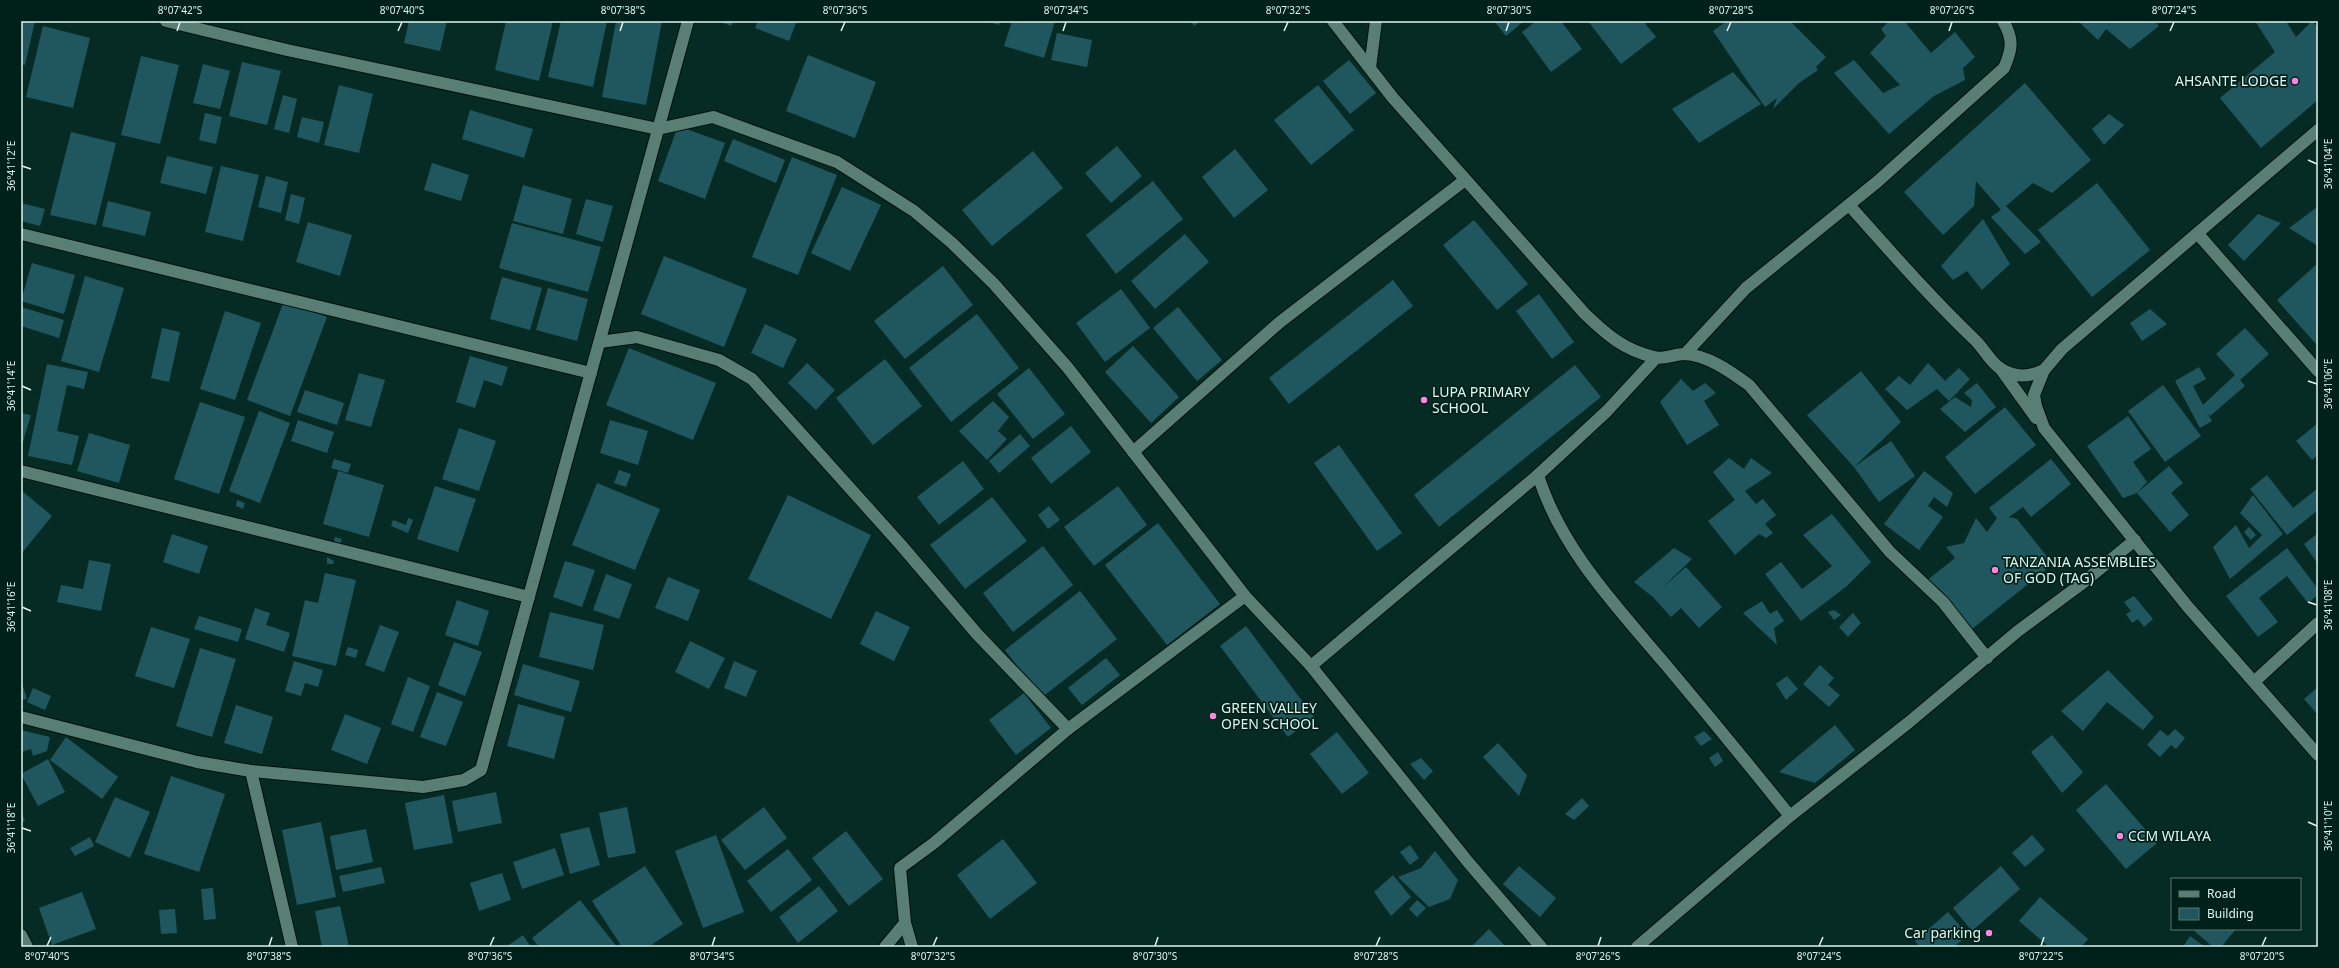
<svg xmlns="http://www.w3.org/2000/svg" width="2339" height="968" viewBox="0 0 2339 968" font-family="'Noto Sans',sans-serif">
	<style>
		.building { fill: #20575f }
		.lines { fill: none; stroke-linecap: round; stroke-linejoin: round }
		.minor-casing { stroke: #00120d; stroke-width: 14 }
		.minor { stroke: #597e74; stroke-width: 12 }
		.ticks { fill: none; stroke: #e1f5ef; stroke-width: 1.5 }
		.poi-dot { fill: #fe86e0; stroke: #00211a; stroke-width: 1.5 }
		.labels { text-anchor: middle; stroke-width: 3.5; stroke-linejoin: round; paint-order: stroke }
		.poi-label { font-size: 14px; fill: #e1f5ef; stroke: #00211a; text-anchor: start }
		.neatline { fill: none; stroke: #e1f5ef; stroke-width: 1.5 }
		.ticks-label { font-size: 10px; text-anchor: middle; fill: #e1f5ef }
	</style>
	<rect width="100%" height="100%" fill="#062b24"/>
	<g class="building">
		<polygon points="21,21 35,21 25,65 21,64"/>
		<polygon points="409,21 447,21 440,51 404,43"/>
		<polygon points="506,21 553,21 539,81 495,70"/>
		<polygon points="561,21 607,21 593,87 548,77"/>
		<polygon points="616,21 662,21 646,105 602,97"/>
		<polygon points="719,21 733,21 731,26"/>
		<polygon points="758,21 791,21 796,23 789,41 755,28"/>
		<polygon points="987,21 1000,21 999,25"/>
		<polygon points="1012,21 1055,21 1044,58 1004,46"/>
		<polygon points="1190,21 1199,21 1195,26"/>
		<polygon points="1494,21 1524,21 1506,36"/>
		<polygon points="1536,21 1561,21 1582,49 1551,72 1522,32"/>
		<polygon points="1588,21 1643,21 1656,37 1621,64"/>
		<polygon points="1727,21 1790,21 1826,57 1816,67 1818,70 1799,83 1773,109 1777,98 1765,107 1713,31"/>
		<polygon points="1889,21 1904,21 1931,53 1955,32 1975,57 1963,68 1965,80 1934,96 1889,134 1834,73 1854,60 1883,93 1900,85 1870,53 1886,36 1881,29"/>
		<polygon points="2078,21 2111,21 2108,27 2112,21 2154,21 2159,26 2130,49 2106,29 2098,40"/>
		<polygon points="2255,21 2286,21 2296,37 2312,21 2318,28 2318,100 2261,148 2220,98 2275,52"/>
		<polygon points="43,26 90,38 73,108 26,97"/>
		<polygon points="1057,33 1092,40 1087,67 1051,60"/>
		<polygon points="808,55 876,82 855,138 786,111"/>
		<polygon points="141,56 179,65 160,144 121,135"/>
		<polygon points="1349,60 1376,93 1350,114 1323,81"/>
		<polygon points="242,62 281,71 267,125 229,116"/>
		<polygon points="203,64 230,71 220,109 193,103"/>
		<polygon points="1733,72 1761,104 1699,143 1672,109"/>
		<polygon points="2025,83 2091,160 2052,193 2033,183 2006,206 2041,242 2025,254 1991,217 2001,210 1976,181 1974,206 1943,235 1904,192"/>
		<polygon points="339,85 373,94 359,153 324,145"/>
		<polygon points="1318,85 1354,130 1311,165 1274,120"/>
		<polygon points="283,95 297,99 289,133 274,129"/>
		<polygon points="470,110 533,129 524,158 462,139"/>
		<polygon points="205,113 222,117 216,144 199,140"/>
		<polygon points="2109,114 2124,125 2104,145 2092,129"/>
		<polygon points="302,117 324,122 319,143 297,137"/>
		<polygon points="678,126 725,143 705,199 658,181"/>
		<polygon points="71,132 116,143 96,225 50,215"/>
		<polygon points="733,139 785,160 776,183 724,161"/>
		<polygon points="1117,146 1142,176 1111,203 1085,173"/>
		<polygon points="1235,149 1268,190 1234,218 1202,177"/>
		<polygon points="1033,151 1063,188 992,246 962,210"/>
		<polygon points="167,156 213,167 206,194 160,183"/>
		<polygon points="792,157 837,175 798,275 752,257"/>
		<polygon points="432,163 469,175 461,201 424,190"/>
		<polygon points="221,166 259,175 243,241 205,232"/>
		<polygon points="266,176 288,182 281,213 258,207"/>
		<polygon points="1153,181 1183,219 1116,274 1086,235"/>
		<polygon points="2097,183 2150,250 2092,297 2038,230"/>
		<polygon points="523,185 572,199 563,234 513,221"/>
		<polygon points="842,187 881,205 850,271 811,253"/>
		<polygon points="291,194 305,198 299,224 285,220"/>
		<polygon points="586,199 613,206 603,242 576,234"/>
		<polygon points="108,201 151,212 145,236 102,226"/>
		<polygon points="21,203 45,209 40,226 21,221"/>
		<polygon points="2316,208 2318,210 2318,246 2289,228"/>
		<polygon points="2258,214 2281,223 2244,261 2228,245"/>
		<polygon points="1983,219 2010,264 1982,290 1967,271 1953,280 1941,266"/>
		<polygon points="1474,220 1528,284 1497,310 1443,245"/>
		<polygon points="308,222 352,235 340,276 296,262"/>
		<polygon points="512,223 601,247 588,292 499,268"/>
		<polygon points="1185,234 1209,262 1155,309 1131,281"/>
		<polygon points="664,256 747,289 724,347 641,314"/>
		<polygon points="32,263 75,275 64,314 21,301"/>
		<polygon points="2318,263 2318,342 2316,344 2277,300"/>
		<polygon points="943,266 973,305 905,359 874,321"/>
		<polygon points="85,276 124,288 99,372 61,361"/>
		<polygon points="502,277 542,288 530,330 490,319"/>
		<polygon points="1393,280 1413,306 1289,404 1269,378"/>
		<polygon points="548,288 588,299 577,341 536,330"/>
		<polygon points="1121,289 1150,328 1105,362 1076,323"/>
		<polygon points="1539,294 1574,342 1552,359 1516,311"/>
		<polygon points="284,301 327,317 290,416 247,400"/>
		<polygon points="21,307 64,320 59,338 21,326"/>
		<polygon points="1178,307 1222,360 1197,381 1153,328"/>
		<polygon points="2150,309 2167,324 2142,341 2130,323"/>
		<polygon points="225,311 261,323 235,400 200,389"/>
		<polygon points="977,314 1019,368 951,422 909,368"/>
		<polygon points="765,324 797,339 783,368 751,353"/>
		<polygon points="162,328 180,332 169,382 151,378"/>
		<polygon points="2245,328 2269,354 2240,380 2245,386 2210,416 2207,413 2212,421 2200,428 2175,381 2199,367 2206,379 2193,386 2203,405 2235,375 2216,354"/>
		<polygon points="1133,346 1179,397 1151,423 1105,372"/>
		<polygon points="629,348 716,383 693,440 606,405"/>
		<polygon points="470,356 508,367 502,386 484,380 475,408 456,402"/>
		<polygon points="885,359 922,406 873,445 836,398"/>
		<polygon points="807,363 835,390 816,410 788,383"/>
		<polygon points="1928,363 1945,381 1959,368 1970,379 1949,401 1937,389 1907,410 1885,389 1899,376 1910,385"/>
		<polygon points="47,364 88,372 84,389 67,385 57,431 79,436 72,465 28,456"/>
		<polygon points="1575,365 1601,397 1439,527 1414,495"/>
		<polygon points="1029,368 1065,414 1033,439 997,394"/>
		<polygon points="1861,371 1901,422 1854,467 1891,441 1915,476 1879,502 1854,467 1807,415"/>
		<polygon points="359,373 385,380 371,427 345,420"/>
		<polygon points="1681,379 1693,391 1705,383 1716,393 1704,401 1719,425 1687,445 1660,402"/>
		<polygon points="1977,383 1996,407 1965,432 1940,409 1955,397 1971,407 1972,400 1964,393"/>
		<polygon points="2163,385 2201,436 2165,462 2128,411"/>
		<polygon points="305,390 344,403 337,425 297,412"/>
		<polygon points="993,401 1009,417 998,431 1007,439 987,460 959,431"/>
		<polygon points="200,402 245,417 219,494 174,479"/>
		<polygon points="2005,407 2036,445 1975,494 1945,457"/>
		<polygon points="259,411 290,423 260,503 229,491"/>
		<polygon points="21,413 31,415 21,448"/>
		<polygon points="2128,416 2151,449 2133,462 2147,482 2137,493 2123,498 2087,446"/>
		<polygon points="298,420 334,432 327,453 291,441"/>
		<polygon points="610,420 648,431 638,465 600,453"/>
		<polygon points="2318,423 2318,455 2312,460 2296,441"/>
		<polygon points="1071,426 1091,452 1051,484 1031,458"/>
		<polygon points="459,428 496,441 479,491 442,479"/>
		<polygon points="89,433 130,445 119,483 77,471"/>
		<polygon points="1020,434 1030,446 999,473 989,461"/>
		<polygon points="1339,445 1402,533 1377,551 1314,463"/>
		<polygon points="1729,458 1744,469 1751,458 1772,473 1745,491 1756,504 1763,499 1776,515 1765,524 1773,533 1766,538 1759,534 1735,555 1708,521 1735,500 1713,472"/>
		<polygon points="334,459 351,464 348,473 331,468"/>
		<polygon points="2051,459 2071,484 2031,517 2023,507 2009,517 2017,519 2053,564 1967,633 1925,582 1955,558 1946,547 1964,543 1976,518 1987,532 1997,518 1989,508"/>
		<polygon points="963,461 984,489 939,525 917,497"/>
		<polygon points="2169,466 2183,483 2171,493 2189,515 2170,532 2137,493"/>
		<polygon points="619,470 631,474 626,487 614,483"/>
		<polygon points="338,471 384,485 369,537 323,524"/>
		<polygon points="1924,471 1953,493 1947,507 1934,497 1928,506 1943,517 1919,550 1884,524"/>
		<polygon points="2267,475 2293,508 2318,488 2318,510 2287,535 2250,489"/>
		<polygon points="597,483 660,509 635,570 572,545"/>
		<polygon points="435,486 476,499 458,552 417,539"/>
		<polygon points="1118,486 1147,525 1094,566 1064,527"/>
		<polygon points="21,490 52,516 21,554"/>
		<polygon points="788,495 871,535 831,619 748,579"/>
		<polygon points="2253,495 2283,534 2230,579 2213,547 2236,525 2249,548 2262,535 2240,513"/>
		<polygon points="992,497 1027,541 965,589 930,545"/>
		<polygon points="237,500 245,503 243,509 236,506"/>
		<polygon points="1049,506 1060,520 1048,529 1038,515"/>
		<polygon points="1832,514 1871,562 1847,586 1801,621 1765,574 1781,562 1802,589 1832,566 1803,535"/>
		<polygon points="408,518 413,520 408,533 391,526 393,520 406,525"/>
		<polygon points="1158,523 1220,604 1167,645 1105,565"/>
		<polygon points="2249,527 2256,535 2251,540 2244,532"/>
		<polygon points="172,534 208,546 199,574 163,562"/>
		<polygon points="2317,534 2318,535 2318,564 2304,544"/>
		<polygon points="335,537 342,539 340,544 334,541"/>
		<polygon points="1043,546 1073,585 1013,632 983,593"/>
		<polygon points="1674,548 1692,559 1661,589 1686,567 1722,607 1699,628 1681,608 1671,617 1653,597 1634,582"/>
		<polygon points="2287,548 2318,589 2318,595 2308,603 2287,576 2259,598 2278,622 2258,637 2226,596"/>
		<polygon points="327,557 334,561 333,564 327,564"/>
		<polygon points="89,560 111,564 101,611 57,602 61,585 83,589"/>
		<polygon points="565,561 595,570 582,607 553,597"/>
		<polygon points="325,573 356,580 336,666 292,656 305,600 318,603"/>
		<polygon points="606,574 632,584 619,619 593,610"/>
		<polygon points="668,577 700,590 688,621 655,608"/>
		<polygon points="1080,591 1117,639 1041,698 1005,650"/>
		<polygon points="2134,596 2153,619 2144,627 2138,619 2132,623 2126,614 2131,611 2124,602"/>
		<polygon points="457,600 489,611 478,646 445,635"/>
		<polygon points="1762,601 1770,614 1777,610 1784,621 1774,628 1777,645 1743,613"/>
		<polygon points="255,608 270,613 266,625 290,633 284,652 245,639"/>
		<polygon points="1834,610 1841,615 1834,620 1828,612"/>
		<polygon points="876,611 910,627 894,661 860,644"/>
		<polygon points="550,612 604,625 593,670 539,657"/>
		<polygon points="1853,613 1861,623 1848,637 1839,627"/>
		<polygon points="199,616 242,629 238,642 194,629"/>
		<polygon points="380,625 399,632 384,672 365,665"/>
		<polygon points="1246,626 1314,717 1288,737 1220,646"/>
		<polygon points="151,627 190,639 174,688 135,676"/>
		<polygon points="690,641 725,658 709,689 675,672"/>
		<polygon points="454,642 482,652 465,696 438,685"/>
		<polygon points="348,647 358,650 356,658 345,655"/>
		<polygon points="200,648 236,659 212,737 176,726"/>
		<polygon points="1106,658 1120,675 1082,705 1068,688"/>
		<polygon points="294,661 323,670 318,687 305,683 301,696 285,691"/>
		<polygon points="734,661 757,671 746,697 724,688"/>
		<polygon points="523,664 580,681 571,712 514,695"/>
		<polygon points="1820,665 1834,678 1828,685 1840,695 1829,707 1803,684"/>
		<polygon points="2108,670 2154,717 2143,730 2107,702 2083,731 2061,711"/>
		<polygon points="1787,676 1798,689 1786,700 1776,684"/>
		<polygon points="408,677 430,686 413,732 391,724"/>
		<polygon points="21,680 27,699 21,700"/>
		<polygon points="2318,687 2318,715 2304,699"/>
		<polygon points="33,688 51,696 45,710 27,702"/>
		<polygon points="437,692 463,702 446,746 420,737"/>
		<polygon points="1024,693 1051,728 1016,755 989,720"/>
		<polygon points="518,704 565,717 554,759 507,746"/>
		<polygon points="236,705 273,717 262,754 224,743"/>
		<polygon points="345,714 381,728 367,764 331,750"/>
		<polygon points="1835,725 1855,750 1815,783 1779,772"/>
		<polygon points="2175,729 2185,738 2176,749 2171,745 2160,757 2147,745 2160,730 2168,736"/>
		<polygon points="21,730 50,737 47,751 33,756 31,749 21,752"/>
		<polygon points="1704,731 1712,739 1701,746 1694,737"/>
		<polygon points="1337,732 1369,773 1342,794 1310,754"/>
		<polygon points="2052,735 2083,772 2062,793 2031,752"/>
		<polygon points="66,737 118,777 102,799 50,760"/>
		<polygon points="1498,743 1527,775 1519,796 1483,757"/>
		<polygon points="1718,752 1723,761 1715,767 1709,758"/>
		<polygon points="1421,758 1433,771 1424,780 1410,764"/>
		<polygon points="48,759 65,792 38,806 21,774"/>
		<polygon points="171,776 225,794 199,872 144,854"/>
		<polygon points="2106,784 2157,843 2126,869 2076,810"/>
		<polygon points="496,792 502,823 458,832 452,801"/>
		<polygon points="444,795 453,843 414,850 405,803"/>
		<polygon points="115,797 150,812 130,858 95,842"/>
		<polygon points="1582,798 1589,806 1574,820 1565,814"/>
		<polygon points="627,807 636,853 608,858 599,813"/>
		<polygon points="764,807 787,838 745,870 721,840"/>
		<polygon points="21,811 25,821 21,823"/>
		<polygon points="321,822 336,897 297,905 282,830"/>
		<polygon points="589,827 600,865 570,874 560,834"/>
		<polygon points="366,829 373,862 336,870 330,836"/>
		<polygon points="846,831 883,879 849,906 812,858"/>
		<polygon points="716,835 744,912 703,928 675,851"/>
		<polygon points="2032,835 2045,850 2025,867 2012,853"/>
		<polygon points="90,837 94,846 75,856 70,848"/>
		<polygon points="1003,839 1037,883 990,919 957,875"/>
		<polygon points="1410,845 1419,858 1410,865 1400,852"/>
		<polygon points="555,848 564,875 522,889 513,862"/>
		<polygon points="788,849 812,880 771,912 747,881"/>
		<polygon points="1435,851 1458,880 1450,899 1429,907 1398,877 1421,868"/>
		<polygon points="645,866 683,924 648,947 622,947 592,901"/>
		<polygon points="1519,866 1556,898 1540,917 1503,884"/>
		<polygon points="2001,866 2020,889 1972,931 1953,908"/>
		<polygon points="381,867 385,883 343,892 339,876"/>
		<polygon points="502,873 511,900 479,911 470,883"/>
		<polygon points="1393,875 1411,897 1391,916 1374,892"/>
		<polygon points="819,886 838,911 798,943 779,917"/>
		<polygon points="213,888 216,919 204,920 201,889"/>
		<polygon points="82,892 96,929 52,945 39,908"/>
		<polygon points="2040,897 2088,939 2081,947 2049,947 2019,921"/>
		<polygon points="580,900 617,947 539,947 532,938"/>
		<polygon points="1417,900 1426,908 1417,917 1409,909"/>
		<polygon points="340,906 349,947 322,947 315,911"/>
		<polygon points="175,909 177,933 161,934 159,910"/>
		<polygon points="1948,912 1968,935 1954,947 1920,947 1915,941"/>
		<polygon points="1489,929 1506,947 1471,947"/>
		<polygon points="2192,929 2236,929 2221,947 2213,947"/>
		<polygon points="523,935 531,947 506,947"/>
		<polygon points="2190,936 2205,947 2183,947"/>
	</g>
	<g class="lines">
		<defs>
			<g id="minor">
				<polyline points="166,21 287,50 658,129 713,117 837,162 914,211 952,243 994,284 1068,368 1245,596 1311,666 1468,862 1541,947"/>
				<path d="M1333 21 1393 98 1585 314C1607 335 1624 350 1654 357 1663 360 1675 354 1684 354 1708 355 1731 372 1749 385L1890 552 1943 602 1987 658"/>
				<polyline points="1370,68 1376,21"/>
				<polyline points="2318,130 2062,349 2044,370 2034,395 2036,406 2044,428 2188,607 2318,755"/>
				<path d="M1849 205C1890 251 1931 298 1976 341 1984 349 1991 363 2001 369 2016 378 2029 377 2044 370"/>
				<polyline points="21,234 591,373"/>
				<polyline points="2198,234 2318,371"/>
				<polyline points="600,342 637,337 719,360 752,379 901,545 977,634 1068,729"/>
				<path d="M1685 354 1746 288 1877 182 2004 68C2012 50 2014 39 2003 21"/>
				<polyline points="2000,368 2036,418"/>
				<polyline points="1133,452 1280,322 1465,180"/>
				<polyline points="21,471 529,597"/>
				<path d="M1538 475C1561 549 1617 607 1666 665 1708 715 1749 765 1790 816"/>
				<polyline points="1311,666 1538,475 1607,411 1656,358"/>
				<polyline points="2254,682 2318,623"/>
				<polyline points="21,717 197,762 251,771 423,787 464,780 481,770 688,21"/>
				<polyline points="251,771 292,947"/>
				<polyline points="21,935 27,947"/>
				<polyline points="885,947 905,923"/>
				<polyline points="912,947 905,923 900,868 934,843 1068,729 1245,596"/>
				<polyline points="1637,947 1790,816 1908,723 2018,631 2080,585 2135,540"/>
			</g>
		</defs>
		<use href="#minor" class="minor-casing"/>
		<use href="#minor" class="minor"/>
	</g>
	<path class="ticks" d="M177 31 180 22M398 31 402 22M620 31 623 22M841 31 845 22M1063 31 1066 22M1284 31 1288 22M1506 31 1509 22M1727 31 1731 22M1949 31 1952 22M2170 31 2174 22M2308 160 2317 164M22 166 31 169M2308 381 2317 384M22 386 31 390M2308 602 2317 605M22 607 31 611M2308 822 2317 826M22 828 31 831M47 946 51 937M269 946 272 937M490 946 494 937M712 946 715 937M933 946 937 937M1155 946 1158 937M1376 946 1380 937M1598 946 1601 937M1819 946 1823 937M2041 946 2044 937M2262 946 2266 937"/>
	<g class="poi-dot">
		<circle cx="2295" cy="81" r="4"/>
		<circle cx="1424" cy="400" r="4"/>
		<circle cx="1995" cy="570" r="4"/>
		<circle cx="1213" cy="716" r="4"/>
		<circle cx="2120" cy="836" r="4"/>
		<circle cx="1989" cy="933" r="4"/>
	</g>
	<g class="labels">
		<g class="poi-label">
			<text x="2287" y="86" text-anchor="end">AHSANTE LODGE</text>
			<text x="1432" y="397">LUPA PRIMARY<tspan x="1432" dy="16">SCHOOL</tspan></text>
			<text x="2003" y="567">TANZANIA ASSEMBLIES<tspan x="2003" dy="16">OF GOD (TAG)</tspan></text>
			<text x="1221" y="713">GREEN VALLEY<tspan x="1221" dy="16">OPEN SCHOOL</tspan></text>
			<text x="2128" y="841">CCM WILAYA</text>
			<text x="1981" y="938" text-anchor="end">Car parking</text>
		</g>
	</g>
	<rect width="2339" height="968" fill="none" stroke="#00211a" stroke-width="44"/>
	<rect x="2171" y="878" width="130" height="52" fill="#00211a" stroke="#5a766f"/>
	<rect x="2179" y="891" width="20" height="6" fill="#597e74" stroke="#5a766f"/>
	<text x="2207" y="898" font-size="12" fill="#e1f5ef">Road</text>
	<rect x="2179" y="908" width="20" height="12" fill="#20575f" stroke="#5a766f"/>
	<text x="2207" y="918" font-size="12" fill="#e1f5ef">Building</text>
	<rect x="22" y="22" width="2295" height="924" class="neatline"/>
	<g class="ticks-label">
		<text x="180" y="14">8°07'42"S</text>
		<text x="402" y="14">8°07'40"S</text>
		<text x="623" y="14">8°07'38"S</text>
		<text x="845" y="14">8°07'36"S</text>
		<text x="1066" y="14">8°07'34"S</text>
		<text x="1288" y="14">8°07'32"S</text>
		<text x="1509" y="14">8°07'30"S</text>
		<text x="1731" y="14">8°07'28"S</text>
		<text x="1952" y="14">8°07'26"S</text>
		<text x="2174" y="14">8°07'24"S</text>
		<text transform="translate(2328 164) rotate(-90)" y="4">36°41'04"E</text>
		<text transform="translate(11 166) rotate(-90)" y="4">36°41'12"E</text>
		<text transform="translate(2328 384) rotate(-90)" y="4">36°41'06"E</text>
		<text transform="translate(11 386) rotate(-90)" y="4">36°41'14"E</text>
		<text transform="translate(2328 605) rotate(-90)" y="4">36°41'08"E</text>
		<text transform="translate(11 607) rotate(-90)" y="4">36°41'16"E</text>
		<text transform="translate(2328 826) rotate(-90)" y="4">36°41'10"E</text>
		<text transform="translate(11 828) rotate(-90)" y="4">36°41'18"E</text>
		<text x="47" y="960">8°07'40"S</text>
		<text x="269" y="960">8°07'38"S</text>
		<text x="490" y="960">8°07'36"S</text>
		<text x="712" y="960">8°07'34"S</text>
		<text x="933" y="960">8°07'32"S</text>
		<text x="1155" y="960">8°07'30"S</text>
		<text x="1376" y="960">8°07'28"S</text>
		<text x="1598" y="960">8°07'26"S</text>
		<text x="1819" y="960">8°07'24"S</text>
		<text x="2041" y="960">8°07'22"S</text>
		<text x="2262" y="960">8°07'20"S</text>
	</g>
</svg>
